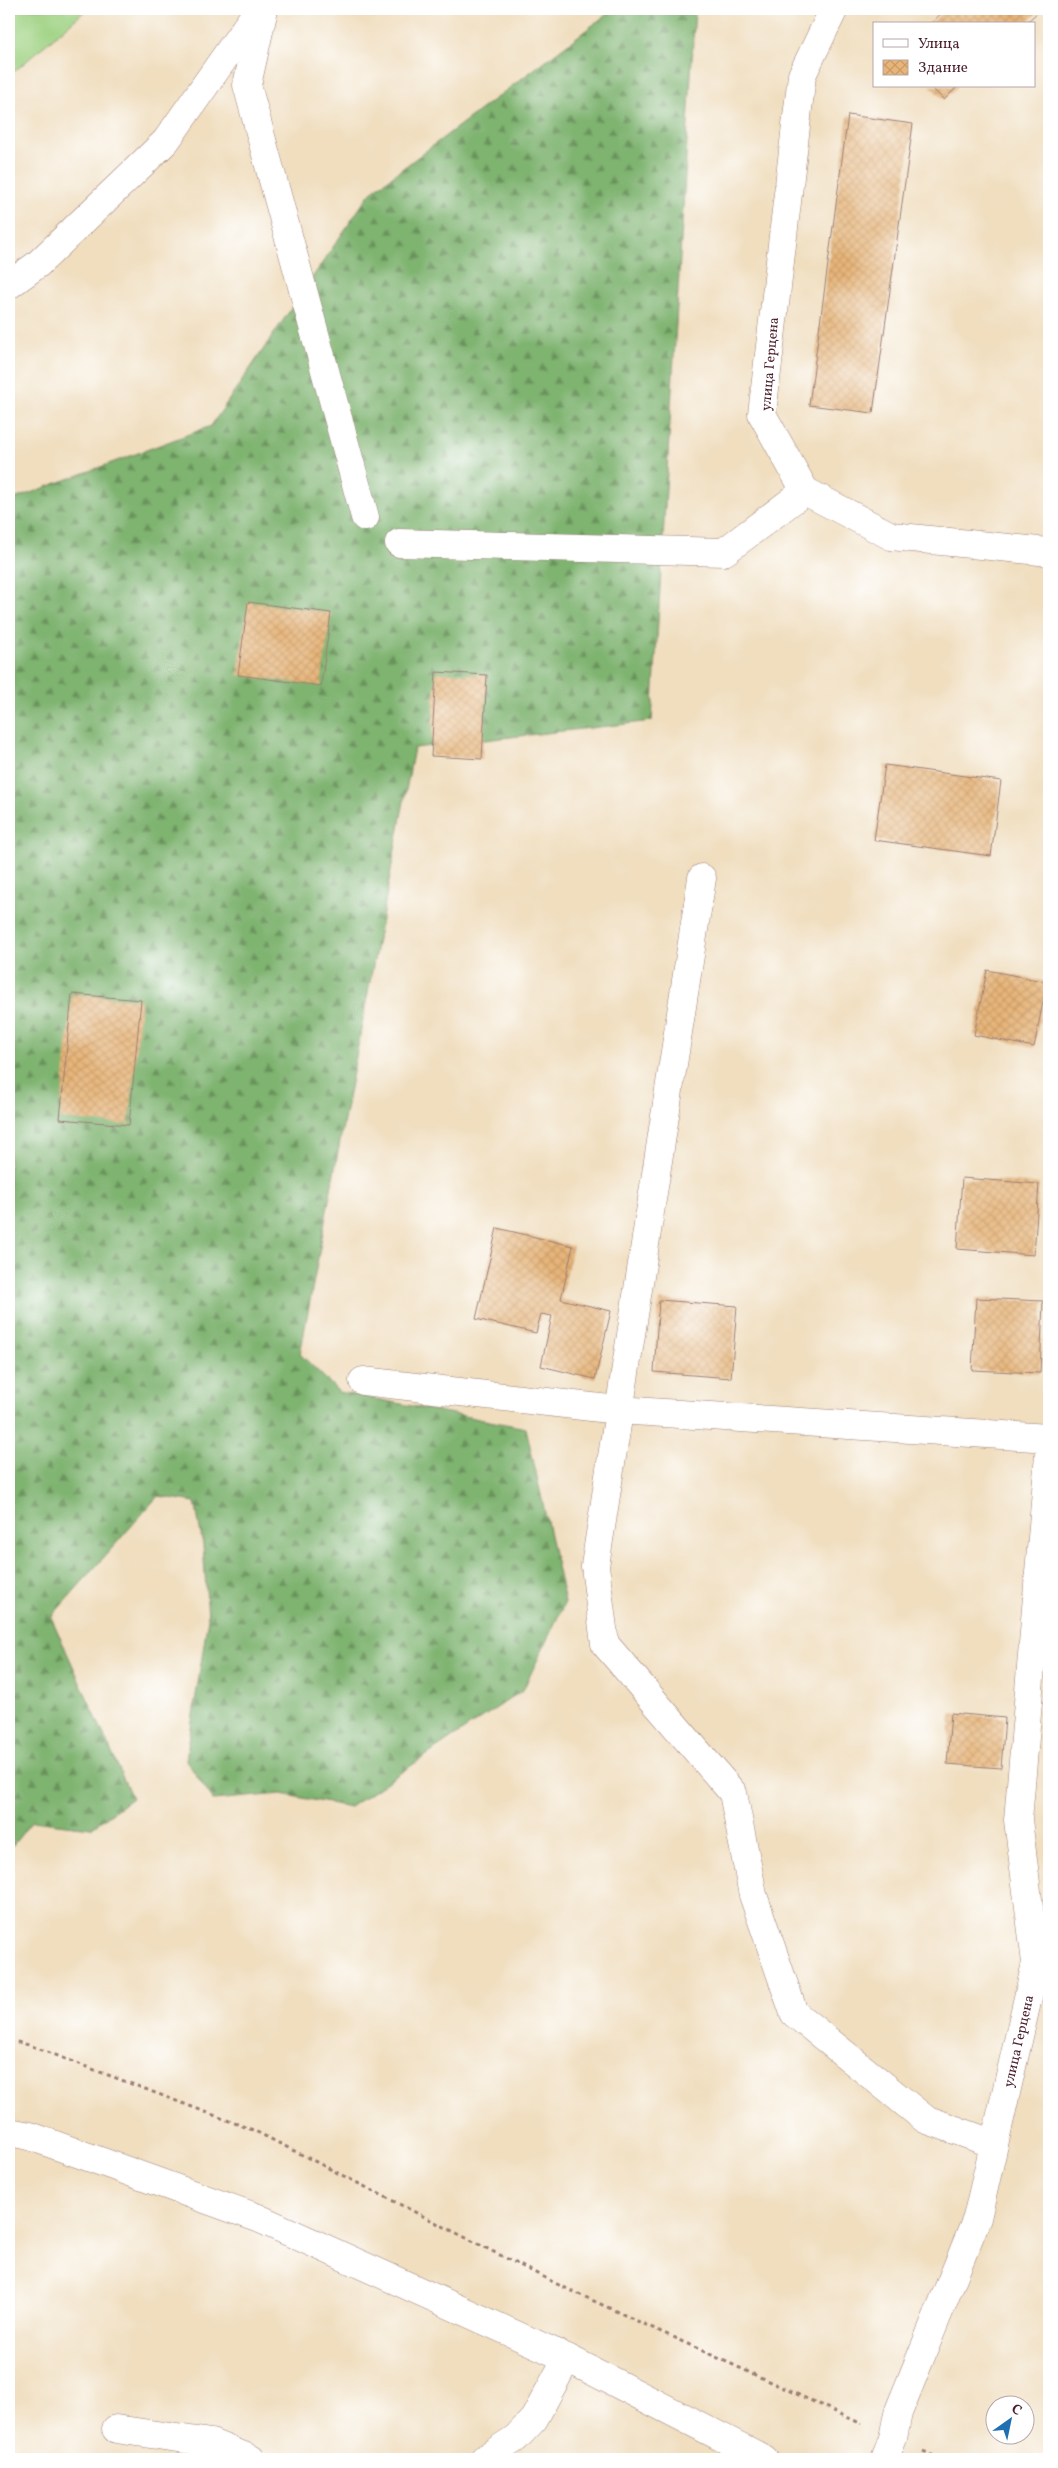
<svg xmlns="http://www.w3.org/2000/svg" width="1058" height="2468" viewBox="0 0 1058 2468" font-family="Vollkorn,serif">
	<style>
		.forest { fill: url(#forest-firs); stroke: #64694d }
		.green { fill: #9ed181; stroke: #747856 }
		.building { fill: url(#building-cross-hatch) }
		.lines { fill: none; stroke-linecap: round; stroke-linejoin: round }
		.minor-casing { stroke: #9d7e75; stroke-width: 29 }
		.path { stroke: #9d7e75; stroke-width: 3; stroke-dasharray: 4 4; stroke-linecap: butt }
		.minor { stroke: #fff; stroke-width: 28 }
		.labels { text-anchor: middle; stroke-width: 4.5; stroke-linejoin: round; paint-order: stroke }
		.street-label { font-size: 14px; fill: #4a1f2b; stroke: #fff }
	</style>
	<defs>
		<pattern id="forest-firs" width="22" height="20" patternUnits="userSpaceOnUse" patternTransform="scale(1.25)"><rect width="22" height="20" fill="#7eb36f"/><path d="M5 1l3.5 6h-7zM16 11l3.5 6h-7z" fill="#69915b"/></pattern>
		<pattern id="building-cross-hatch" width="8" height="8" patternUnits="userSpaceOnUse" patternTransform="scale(1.25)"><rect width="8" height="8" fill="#e7b579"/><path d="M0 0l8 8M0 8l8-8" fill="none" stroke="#c89b69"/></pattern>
	</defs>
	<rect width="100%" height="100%" fill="#fff"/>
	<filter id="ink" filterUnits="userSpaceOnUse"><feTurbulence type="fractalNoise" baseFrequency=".02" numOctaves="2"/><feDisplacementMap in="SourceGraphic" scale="10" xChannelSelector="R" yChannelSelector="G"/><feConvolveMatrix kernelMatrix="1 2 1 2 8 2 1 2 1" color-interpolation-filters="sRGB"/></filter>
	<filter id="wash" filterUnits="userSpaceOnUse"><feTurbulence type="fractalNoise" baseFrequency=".0096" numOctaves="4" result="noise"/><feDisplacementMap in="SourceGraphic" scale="20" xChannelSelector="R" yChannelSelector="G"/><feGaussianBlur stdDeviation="1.12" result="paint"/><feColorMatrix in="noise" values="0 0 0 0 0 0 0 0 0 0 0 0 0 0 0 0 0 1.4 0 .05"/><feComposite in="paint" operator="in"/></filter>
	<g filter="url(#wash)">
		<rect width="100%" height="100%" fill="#f0debf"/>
		<polygon class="forest" points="614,9 695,9 652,721 414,748 300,1354 339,1392 526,1428 565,1602 523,1690 350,1807 281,1794 213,1800 186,1760 208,1618 203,1545 195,1502 158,1496 51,1617 132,1798 91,1828 32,1821 9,1850 9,501 211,426 370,193"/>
		<polygon class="green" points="9,9 87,9 9,76"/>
		<g id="blocks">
			<g class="building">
				<polygon points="946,9 1041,9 1025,24 930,24"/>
				<polygon points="930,86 958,86 944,100"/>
				<polygon points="848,115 913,124 873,413 809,405"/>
				<polygon points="248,602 331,613 321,686 238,675"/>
				<polygon points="436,672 487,675 482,759 431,756"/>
				<polygon points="885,765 1001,781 991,856 874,840"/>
				<polygon points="987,970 1047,982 1034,1047 974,1035"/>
				<polygon points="72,994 141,1000 129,1125 60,1119"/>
				<polygon points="962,1178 1039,1184 1034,1255 957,1249"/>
				<polygon points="497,1228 573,1246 561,1299 611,1311 595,1379 541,1366 552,1316 541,1314 536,1333 476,1319"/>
				<polygon points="976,1298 1043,1301 1040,1373 972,1370"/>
				<polygon points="659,1300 737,1306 731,1378 654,1372"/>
				<polygon points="951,1713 1005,1718 1001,1768 947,1764"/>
			</g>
		</g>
	</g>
	<g filter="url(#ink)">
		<use href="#blocks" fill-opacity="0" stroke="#9d7e75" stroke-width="1"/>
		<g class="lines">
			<defs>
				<g id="minor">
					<polyline points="264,9 247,85 365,517"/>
					<polyline points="834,9 802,75 762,414 805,491 891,536 1049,552"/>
					<polyline points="9,285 38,264 166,141 258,10"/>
					<polyline points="399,543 724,552 805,491"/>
					<polyline points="702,878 595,1566 605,1644 733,1793 753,1895 794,2013 925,2119 994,2144"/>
					<polyline points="363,1381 618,1410 1049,1438"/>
					<polyline points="9,2132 30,2136 258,2218 567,2358 764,2459"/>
					<polyline points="116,2429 211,2443 251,2459"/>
					<polyline points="484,2459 516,2438 534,2419 567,2358"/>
					<path id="s1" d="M885 2459 893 2438 898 2413 977 2218 1036 1963 1018 1820 1049 1455"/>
				</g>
			</defs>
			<use href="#minor" class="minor-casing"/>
			<g class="path">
				<polyline points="9,2040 29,2045 253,2130 559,2285 862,2424"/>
				<polyline points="923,2451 940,2459"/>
			</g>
			<use href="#minor" class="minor"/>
		</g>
	</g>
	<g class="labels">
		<g class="street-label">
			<text transform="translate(769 364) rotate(-85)" y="5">улица Герцена</text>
			<text dy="5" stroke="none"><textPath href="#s1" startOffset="440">улица Герцена</textPath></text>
		</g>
	</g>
	<rect width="1058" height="2468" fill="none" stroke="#fff" stroke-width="30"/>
	<rect x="873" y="22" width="162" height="65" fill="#ffffff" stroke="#b7a5aa"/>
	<rect x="883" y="39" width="25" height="8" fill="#ffffff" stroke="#b7a5aa"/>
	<text x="918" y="48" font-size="15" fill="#4a1f2b">Улица</text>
	<rect x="883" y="60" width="25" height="15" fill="url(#building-cross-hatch)" stroke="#b7a5aa"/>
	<text x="918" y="72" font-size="15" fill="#4a1f2b">Здание</text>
	<g transform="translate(1010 2420) rotate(33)"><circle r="24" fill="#ffffff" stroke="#b7a5aa"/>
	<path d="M0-4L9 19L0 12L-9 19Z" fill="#1f6fb2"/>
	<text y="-8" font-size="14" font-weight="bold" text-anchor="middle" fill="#4a1f2b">С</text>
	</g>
</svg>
